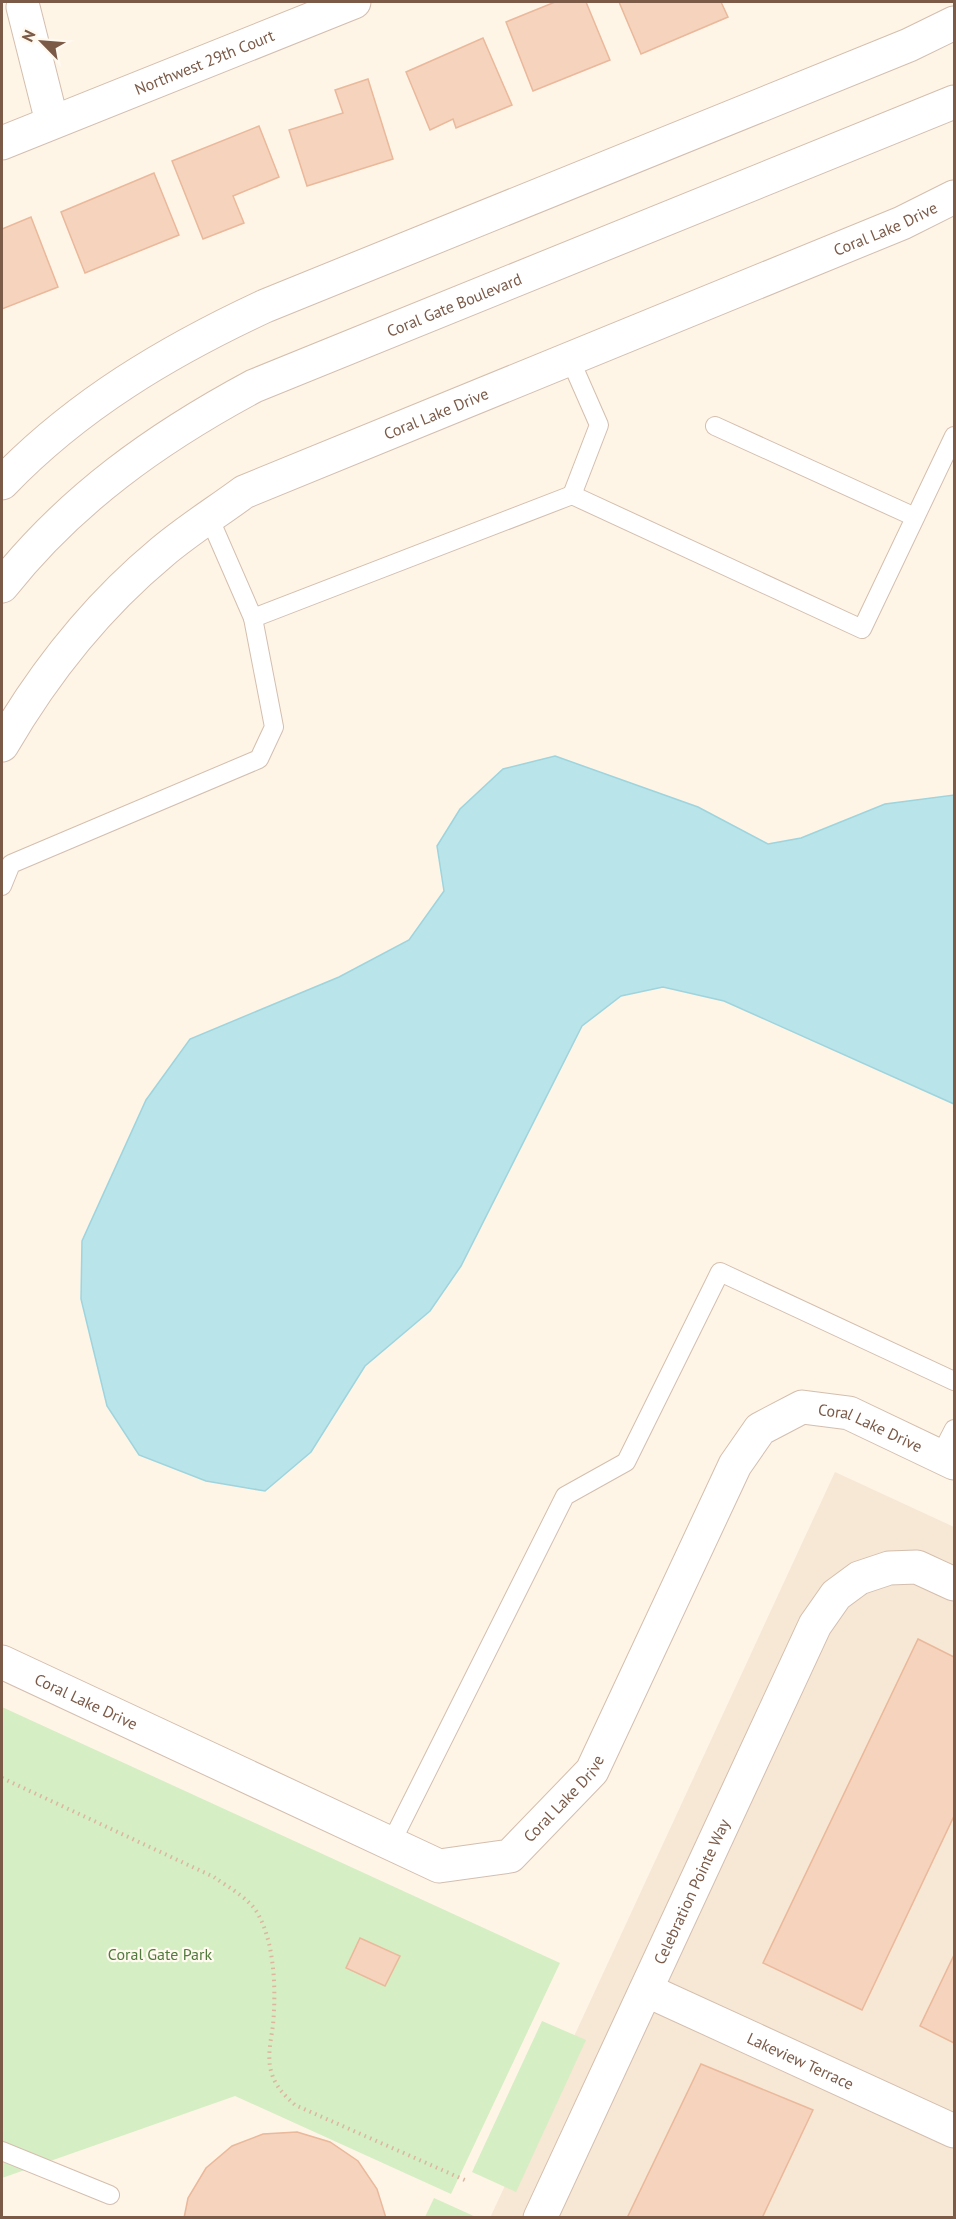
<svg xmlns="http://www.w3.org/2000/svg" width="956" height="2219" viewBox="0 0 956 2219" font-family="'PT Sans',sans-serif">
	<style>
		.residential { fill: #f7e7d5 }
		.green { fill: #d5eec4 }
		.water { fill: #b9e4ea; stroke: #9ed4dd; stroke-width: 1.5 }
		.building { fill: #f6d3bc; stroke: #eab89b; stroke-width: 1.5 }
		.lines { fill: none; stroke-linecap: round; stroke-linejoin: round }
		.service-casing { stroke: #d4beae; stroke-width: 20 }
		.minor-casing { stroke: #d4beae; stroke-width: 35 }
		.tertiary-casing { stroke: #d4beae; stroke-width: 35 }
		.path { stroke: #dcb69f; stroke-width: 4; stroke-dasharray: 1.5 4.5; stroke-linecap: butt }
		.service { stroke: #fff; stroke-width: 18 }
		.minor { stroke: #fff; stroke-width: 33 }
		.tertiary { stroke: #fff; stroke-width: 33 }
		.labels { text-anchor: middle; stroke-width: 4.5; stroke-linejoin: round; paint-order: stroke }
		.street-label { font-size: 16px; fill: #7b5a48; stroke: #fff9ef }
		.park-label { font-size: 16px; fill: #507b3c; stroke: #fff9ef }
	</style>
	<rect width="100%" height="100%" fill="#fef5e7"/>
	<polygon class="residential" points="835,1472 954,1527 954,2217 490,2218"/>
	<g class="green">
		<polygon points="2,1707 560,1963 451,2194 235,2096 2,2178"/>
		<polygon points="542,2021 586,2040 516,2192 472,2172"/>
		<polygon points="434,2198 476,2217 425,2217"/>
	</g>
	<polygon class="water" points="555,756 698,807 768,844 801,838 885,804 954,795 954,1104 724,1001 663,987 621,996 582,1026 461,1266 430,1311 365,1366 311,1452 265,1491 206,1481 139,1455 107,1406 81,1299 82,1241 146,1100 190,1039 339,977 409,940 444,891 437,846 460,809 503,769"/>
	<g class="building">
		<polygon points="555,2 586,2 610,60 533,91 506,22"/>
		<polygon points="619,2 721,2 728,17 641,54"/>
		<polygon points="483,38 512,105 456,128 453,119 430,130 406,72"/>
		<polygon points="368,79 393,159 307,186 289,130 343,113 335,90"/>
		<polygon points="259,126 279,177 233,196 244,223 203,239 172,161"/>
		<polygon points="154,173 179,235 85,273 61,212"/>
		<polygon points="31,217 58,287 2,309 2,229"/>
		<polygon points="918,1639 954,1657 954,1816 862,2010 763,1963"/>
		<polygon points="360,1938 400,1956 385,1986 346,1968"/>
		<polygon points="954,1955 954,2043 920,2026"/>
		<polygon points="701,2064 813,2110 762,2218 627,2218"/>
		<polygon points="297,2132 330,2142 358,2161 377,2189 386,2218 184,2218 188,2198 206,2168 232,2146 263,2134"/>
	</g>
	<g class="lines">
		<defs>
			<g id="service">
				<polyline points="570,359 599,425 572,495"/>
				<polyline points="715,426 915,517"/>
				<polyline points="209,517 253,618 572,495 862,629 954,436"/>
				<polyline points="2,886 11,864 259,759 274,727 253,618"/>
				<polyline points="940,1456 954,1429"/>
				<polyline points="391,1843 565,1496 626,1462 720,1272 954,1381"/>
				<polyline points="2,2151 110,2195"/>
			</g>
			<g id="minor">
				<polyline points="23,7 52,122"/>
				<path id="s1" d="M2 143 354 2"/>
				<path id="s2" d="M2 745C45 671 97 606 162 552 188 530 217 512 244 492L902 223 954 197"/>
				<path id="s3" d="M2 1662 439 1866 510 1856 592 1771 735 1465 760 1429 802 1407 849 1413 954 1463"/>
				<path id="s4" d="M646 1990 954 2131"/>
				<path id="s5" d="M540 2218 815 1625 836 1595 859 1578 889 1568 917 1567 954 1584"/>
			</g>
			<g id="tertiary">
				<path d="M2 483C77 405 168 351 265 306L909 45 954 23"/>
				<path id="s6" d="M2 586C71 499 157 438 254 386L954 102"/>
			</g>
		</defs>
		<use href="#service" class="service-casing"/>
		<use href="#minor" class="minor-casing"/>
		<use href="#tertiary" class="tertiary-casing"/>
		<path class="path" d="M2 1778 214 1877C229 1888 251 1899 259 1916 275 1946 276 1992 273 2025 271 2040 267 2056 271 2071 275 2086 284 2095 295 2105L467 2181"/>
		<use href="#service" class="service"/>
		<use href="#minor" class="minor"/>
		<use href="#tertiary" class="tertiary"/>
	</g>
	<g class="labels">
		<g class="street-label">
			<text dy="6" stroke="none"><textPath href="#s1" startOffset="218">Northwest 29th Court</textPath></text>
			<text dy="6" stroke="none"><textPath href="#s2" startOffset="1047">Coral Lake Drive</textPath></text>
			<text dy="6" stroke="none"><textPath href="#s6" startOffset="540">Coral Gate Boulevard</textPath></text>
			<text dy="6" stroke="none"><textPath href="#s2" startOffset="561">Coral Lake Drive</textPath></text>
			<text dy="6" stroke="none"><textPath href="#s3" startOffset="1173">Coral Lake Drive</textPath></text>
			<text dy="6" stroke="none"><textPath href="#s3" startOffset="93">Coral Lake Drive</textPath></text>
			<text dy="6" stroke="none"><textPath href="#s3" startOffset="633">Coral Lake Drive</textPath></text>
			<text dy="6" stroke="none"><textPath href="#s5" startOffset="360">Celebration Pointe Way</textPath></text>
			<text dy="6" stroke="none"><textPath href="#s4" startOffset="170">Lakeview Terrace</textPath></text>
		</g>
		<g class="park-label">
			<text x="160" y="1960">Coral Gate Park</text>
		</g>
	</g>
	<rect width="956" height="2219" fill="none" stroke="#7b5a48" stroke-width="6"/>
	<g transform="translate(42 42) rotate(295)" stroke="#fff9ef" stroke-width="4.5" paint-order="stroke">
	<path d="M0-4.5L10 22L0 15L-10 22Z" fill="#7b5a48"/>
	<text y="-9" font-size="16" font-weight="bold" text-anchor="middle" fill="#7b5a48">N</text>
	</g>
</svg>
